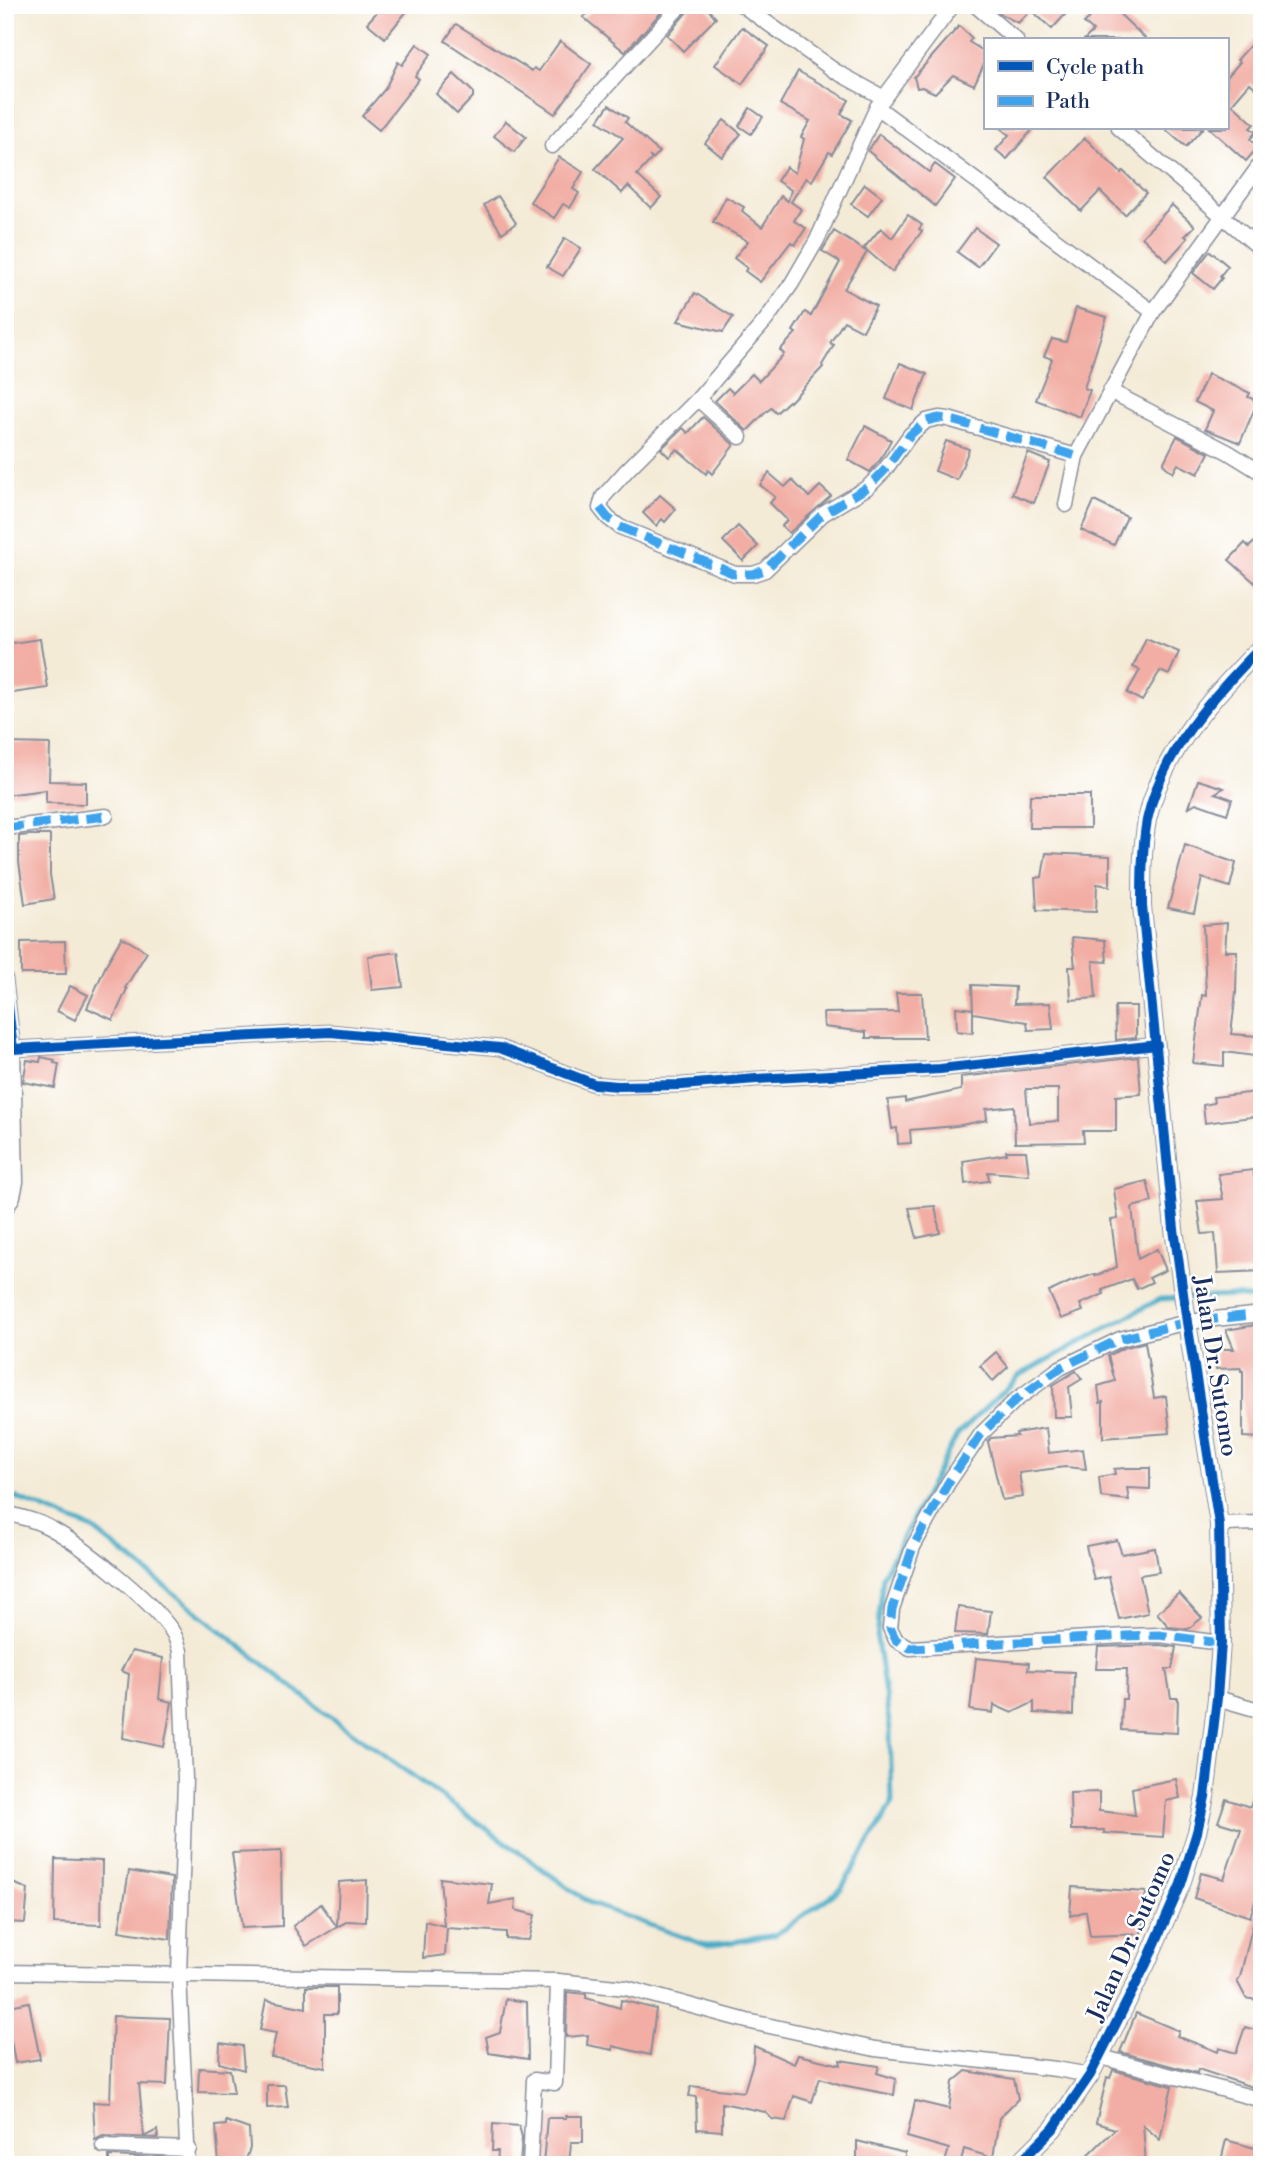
<svg xmlns="http://www.w3.org/2000/svg" width="1267" height="2170" viewBox="0 0 1267 2170" font-family="'Libre Bodoni',serif">
	<style>
		.lines { fill: none; stroke-linecap: round; stroke-linejoin: round }
		.stream { stroke: #47acc6; stroke-width: 5 }
		.building { fill: #f2aea4; fill-rule: evenodd }
		.minor-casing { stroke: #888d9a; stroke-width: 17 }
		.tertiary-casing { stroke: #888d9a; stroke-width: 20 }
		.minor { stroke: #fff; stroke-width: 14 }
		.tertiary { stroke: #fff; stroke-width: 18 }
		.quiet { stroke: #3da3ed; stroke-width: 9; stroke-dasharray: 18 9; stroke-linecap: butt }
		.cycleway-casing { stroke: #fff; stroke-width: 15 }
		.cycleway { stroke: #0057b8; stroke-width: 10 }
		.labels { text-anchor: middle; stroke-width: 5; stroke-linejoin: round; paint-order: stroke }
		.street-label { font-size: 24px; fill: #1b2f5e; stroke: #fff }
	</style>
	<rect width="100%" height="100%" fill="#fff"/>
	<filter id="ink" filterUnits="userSpaceOnUse"><feTurbulence type="fractalNoise" baseFrequency=".0143" numOctaves="2"/><feDisplacementMap in="SourceGraphic" scale="14" xChannelSelector="R" yChannelSelector="G"/><feConvolveMatrix kernelMatrix="1 2 1 2 8 2 1 2 1" color-interpolation-filters="sRGB"/></filter>
	<filter id="wash" filterUnits="userSpaceOnUse"><feTurbulence type="fractalNoise" baseFrequency=".00686" numOctaves="4" result="noise"/><feDisplacementMap in="SourceGraphic" scale="28" xChannelSelector="R" yChannelSelector="G"/><feGaussianBlur stdDeviation="1.57" result="paint"/><feColorMatrix in="noise" values="0 0 0 0 0 0 0 0 0 0 0 0 0 0 0 0 0 1.4 0 .05"/><feComposite in="paint" operator="in"/></filter>
	<g filter="url(#wash)">
		<rect width="100%" height="100%" fill="#f4ebd7"/>
		<g class="lines">
			<polyline class="stream" points="5,1493 93,1529 320,1709 591,1904 708,1946 775,1935 841,1889 892,1804 890,1729 877,1639 883,1576 957,1435 1020,1375 1160,1299 1235,1296 1262,1300"/>
		</g>
		<g id="blocks">
			<g class="building">
				<polygon points="370,5 412,5 385,38 367,23 377,12"/>
				<polygon points="601,5 668,5 625,52 583,17"/>
				<polygon points="690,5 704,5 716,18 683,51 667,35 688,11"/>
				<polygon points="990,5 1074,5 1052,29 1031,10 1018,23 1000,14"/>
				<polygon points="1104,5 1110,5 1147,40 1084,40 1093,31 1084,23"/>
				<polygon points="456,24 532,71 534,68 539,71 560,41 591,64 555,114 445,41"/>
				<polygon points="959,26 972,38 969,42 985,52 985,62 974,85 953,75 935,93 922,87 917,88 914,77"/>
				<polygon points="742,27 769,46 742,84 715,65"/>
				<polygon points="1254,41 1262,48 1262,94 1250,83 1232,104 1254,124 1250,128 1256,132 1250,139 1258,147 1246,161 1209,128 1227,128 1227,77 1240,62 1237,60"/>
				<polygon points="417,44 431,54 415,76 419,79 379,130 362,116 385,89 398,62 402,65"/>
				<polygon points="798,71 849,100 841,114 852,120 832,154 829,152 812,181 806,178 791,202 801,209 794,221 806,228 795,245 791,242 760,282 745,271 747,268 734,258 748,241 713,222 726,197 744,207 742,211 762,227 781,196 788,201 791,190 777,181 786,167 795,173 804,139 801,137 810,121 780,104"/>
				<polygon points="454,74 473,92 473,97 457,114 436,94"/>
				<polygon points="609,105 628,118 625,122 659,152 653,159 649,156 652,159 637,175 661,197 651,208 628,186 622,193 595,169 623,138 598,121"/>
				<polygon points="750,108 763,117 751,134 739,126"/>
				<polygon points="724,120 741,134 722,157 705,143"/>
				<polygon points="506,121 526,137 514,152 494,136"/>
				<polygon points="1000,128 1034,128 1007,159 996,150 1009,135"/>
				<polygon points="1164,128 1203,128 1186,147"/>
				<polygon points="879,134 929,172 935,164 955,179 935,206 868,151"/>
				<polygon points="1085,138 1121,173 1123,171 1146,193 1125,215 1100,191 1081,211 1047,177"/>
				<polygon points="559,157 583,172 573,189 579,193 570,208 563,204 554,218 530,202"/>
				<polygon points="865,184 882,197 868,216 851,204"/>
				<polygon points="498,196 516,223 502,233 484,205"/>
				<polygon points="1172,205 1195,226 1185,236 1188,238 1167,261 1142,237"/>
				<polygon points="908,215 922,225 919,229 922,231 892,272 864,248 881,228 892,238"/>
				<polygon points="975,228 996,243 978,267 957,252"/>
				<polygon points="834,231 867,252 844,289 876,306 863,331 844,321 830,343 834,345 822,365 823,367 790,402 789,401 776,413 771,408 766,412 747,431 715,401 728,388 733,393 752,374 759,381 784,354 780,350 796,333 793,331 805,312 811,316 840,262 822,251"/>
				<polygon points="565,238 581,248 563,276 547,267"/>
				<polygon points="1210,251 1228,266 1220,276 1222,278 1213,289 1193,273"/>
				<polygon points="695,293 733,317 723,332 678,321"/>
				<polygon points="1076,308 1107,317 1084,388 1090,390 1080,417 1036,400 1052,359 1044,356 1052,339 1066,342"/>
				<polygon points="900,363 927,374 913,410 886,399"/>
				<polygon points="1208,374 1250,393 1248,397 1258,401 1240,443 1205,429 1213,411 1195,402"/>
				<polygon points="703,417 734,445 712,474 708,470 706,474 677,449 669,457 661,449 683,428 688,433"/>
				<polygon points="865,426 891,440 880,460 870,472 848,460"/>
				<polygon points="1177,436 1209,453 1198,474 1178,464 1173,473 1163,464"/>
				<polygon points="946,441 969,449 957,480 935,471"/>
				<polygon points="1028,453 1050,462 1034,503 1012,494"/>
				<polygon points="769,473 785,487 792,480 809,497 820,486 831,496 789,533 782,526 787,520 770,503 775,497 760,485"/>
				<polygon points="660,495 676,509 665,522 662,519 656,526 643,513"/>
				<polygon points="1094,501 1127,517 1114,545 1081,530"/>
				<polygon points="738,526 758,546 743,561 723,541"/>
				<polygon points="1262,535 1262,589 1229,560 1245,543 1249,547"/>
				<polygon points="1146,638 1179,652 1169,675 1160,671 1142,701 1127,693 1140,670 1133,667"/>
				<polygon points="40,639 48,688 5,694 5,644"/>
				<polygon points="9,743 50,744 49,781 86,782 86,804 46,803 46,790 5,795"/>
				<polygon points="1198,780 1224,788 1215,793 1232,799 1227,814 1196,803 1189,807"/>
				<polygon points="1030,795 1090,795 1090,828 1029,828"/>
				<polygon points="30,835 50,835 50,875 54,899 25,904 19,862 19,836"/>
				<polygon points="1185,845 1236,863 1230,887 1202,878 1194,913 1168,908"/>
				<polygon points="1046,853 1110,856 1110,886 1097,884 1096,912 1037,910 1035,878 1042,877"/>
				<polygon points="1227,923 1225,951 1237,951 1236,992 1231,1034 1257,1036 1254,1056 1224,1052 1224,1066 1193,1063 1202,995 1206,996 1203,925"/>
				<polygon points="122,937 147,952 125,988 127,989 113,1020 87,1008 107,963"/>
				<polygon points="1072,937 1105,940 1107,962 1093,961 1096,998 1071,1000 1069,967 1075,967"/>
				<polygon points="65,941 66,974 21,974 21,942"/>
				<polygon points="398,952 403,987 372,990 368,956"/>
				<polygon points="972,985 1015,987 1014,1004 1050,1003 1053,1029 1028,1030 1027,1022 973,1013"/>
				<polygon points="70,986 88,995 75,1020 57,1011"/>
				<polygon points="896,993 922,993 925,1038 866,1038 866,1032 824,1027 823,1013 898,1012"/>
				<polygon points="1115,1006 1136,1006 1136,1038 1116,1040"/>
				<polygon points="956,1007 973,1009 973,1033 957,1031"/>
				<polygon points="41,1057 55,1060 54,1063 59,1064 55,1088 23,1082 27,1060 40,1062"/>
				<path d="M1138 1057 1141 1094 1116 1096V1131H1083L1084 1142 1015 1143 1014 1106 986 1109 987 1120 956 1126 910 1130 911 1143 898 1144 897 1128 892 1129 888 1100 905 1098V1102L961 1090V1077ZM1026 1089H1058V1121L1029 1123Z"/>
				<polygon points="1257,1092 1260,1116 1205,1123 1203,1105 1214,1103 1213,1097"/>
				<polygon points="1006,1151 1026,1151 1029,1175 988,1172 989,1181 965,1184 963,1161 1007,1154"/>
				<polygon points="1253,1170 1256,1184 1262,1183 1262,1271 1218,1273 1215,1233 1202,1234 1197,1201 1223,1199 1218,1174"/>
				<polygon points="1147,1181 1152,1202 1132,1207 1138,1259 1157,1249 1166,1270 1149,1278 1152,1282 1137,1289 1132,1279 1102,1290 1104,1294 1080,1304 1083,1311 1061,1319 1049,1292 1070,1282 1095,1274 1096,1276 1117,1267 1111,1220 1118,1219 1114,1189"/>
				<polygon points="935,1206 940,1233 917,1238 909,1208"/>
				<polygon points="1261,1324 1262,1438 1243,1437 1243,1371 1241,1371 1241,1368 1216,1369 1215,1349 1234,1349 1226,1330"/>
				<polygon points="1145,1342 1154,1398 1166,1396 1170,1433 1103,1438 1103,1402 1100,1403 1098,1386 1115,1381 1108,1356 1123,1348"/>
				<polygon points="996,1352 1008,1367 993,1381 980,1366"/>
				<polygon points="1076,1371 1082,1379 1069,1387 1072,1417 1054,1417 1053,1385"/>
				<polygon points="1046,1428 1049,1453 1083,1449 1086,1469 1065,1467 1019,1473 1023,1497 1002,1500 988,1442 991,1438 1017,1436 1016,1433"/>
				<polygon points="1125,1468 1150,1468 1150,1489 1127,1488 1129,1500 1101,1497 1099,1477 1115,1474 1114,1469"/>
				<polygon points="1117,1540 1122,1554 1155,1548 1159,1572 1140,1575 1148,1613 1119,1619 1109,1577 1094,1580 1086,1546"/>
				<polygon points="1179,1593 1202,1618 1188,1629 1169,1627 1157,1613"/>
				<polygon points="958,1607 991,1611 988,1634 955,1633"/>
				<polygon points="1159,1645 1176,1647 1172,1669 1166,1669 1171,1698 1178,1698 1177,1733 1121,1730 1122,1699 1126,1699 1127,1669 1096,1669 1098,1647"/>
				<polygon points="132,1651 163,1658 159,1699 172,1702 164,1747 123,1738 129,1674 121,1671"/>
				<polygon points="976,1658 1029,1663 1028,1670 1074,1672 1073,1715 1034,1713 1034,1702 1012,1713 994,1705 993,1713 970,1710"/>
				<polygon points="1176,1779 1180,1798 1166,1801 1163,1837 1104,1833 1104,1830 1071,1830 1070,1793 1099,1792 1099,1811 1135,1815 1132,1788"/>
				<polygon points="1259,1780 1262,1780 1262,1879 1250,1917 1194,1898 1201,1873 1224,1879 1241,1829 1218,1822 1226,1799 1250,1807"/>
				<polygon points="281,1851 282,1926 242,1928 232,1853"/>
				<polygon points="55,1859 102,1861 101,1925 54,1923"/>
				<polygon points="129,1871 172,1878 170,1939 119,1931"/>
				<polygon points="440,1878 492,1884 489,1904 516,1899 515,1910 535,1915 529,1940 506,1939 506,1932 447,1928 445,1955 423,1958 425,1921 444,1926"/>
				<polygon points="5,1880 28,1889 25,1923 5,1922"/>
				<polygon points="367,1880 366,1922 348,1921 337,1927 339,1882"/>
				<polygon points="1072,1887 1146,1892 1141,1934 1090,1936 1086,1911 1070,1916"/>
				<polygon points="321,1904 337,1927 306,1946 293,1926"/>
				<polygon points="1256,1911 1262,1911 1262,2001 1246,1998 1237,1981 1240,1977"/>
				<polygon points="306,1987 337,1987 337,2014 325,2014 325,2067 271,2057 276,2033 260,2030 266,2000 306,2008"/>
				<polygon points="567,1992 586,1994 586,1998 620,2008 621,2000 656,2009 650,2055 613,2046 613,2050 587,2045 588,2035 566,2037"/>
				<polygon points="506,1999 527,2002 528,2059 489,2053 486,2037 500,2032"/>
				<polygon points="29,2002 40,2059 15,2063 5,2007"/>
				<polygon points="1136,2013 1179,2031 1177,2036 1218,2052 1219,2048 1236,2053 1245,2027 1262,2032 1262,2057 1252,2087 1198,2069 1197,2073 1120,2052"/>
				<polygon points="113,2016 170,2018 167,2085 139,2084 144,2137 157,2130 158,2138 103,2136 95,2140 93,2102 110,2103"/>
				<polygon points="220,2043 242,2046 244,2070 219,2063"/>
				<polygon points="754,2046 794,2064 798,2055 841,2065 840,2060 879,2066 877,2073 896,2079 894,2095 842,2085 820,2078 812,2102 794,2096 786,2121 772,2119 765,2112 722,2103 722,2131 697,2129 696,2097 689,2096 691,2086 744,2092 753,2062"/>
				<polygon points="199,2068 230,2070 234,2093 198,2092"/>
				<polygon points="1113,2070 1172,2086 1160,2140 1143,2125 1146,2164 1115,2160 1119,2165 1078,2165 1115,2129 1096,2123 1107,2077 1110,2078"/>
				<polygon points="966,2071 1014,2079 1018,2099 999,2118 993,2158 964,2149 960,2165 944,2165 949,2149 907,2137 915,2101 949,2109 953,2082"/>
				<polygon points="267,2085 285,2085 288,2107 267,2108"/>
				<polygon points="566,2116 583,2116 583,2142 571,2142 569,2165 543,2165 547,2118 566,2118"/>
				<polygon points="226,2121 249,2129 250,2148 244,2165 219,2165 216,2126 226,2125"/>
				<polygon points="493,2124 519,2126 522,2137 520,2165 497,2165 498,2151 492,2151"/>
				<polygon points="1226,2140 1262,2150 1262,2165 1220,2165"/>
				<polygon points="857,2141 905,2153 905,2165 857,2165"/>
				<polygon points="109,2156 158,2158 159,2165 109,2165"/>
			</g>
		</g>
	</g>
	<g filter="url(#ink)">
		<use href="#blocks" fill-opacity="0" stroke="#888d9a" stroke-width="2"/>
		<g class="lines">
			<defs>
				<g id="minor">
					<polyline points="742,5 835,71 884,98"/>
					<polyline points="953,5 877,107 817,240 792,283 766,320 698,399 627,470 603,497 600,508 608,518 620,527 735,574 753,574 765,570 823,514 868,487 884,471 910,435 926,421 939,418 948,419 1076,456"/>
					<polyline points="975,5 1016,40"/>
					<polyline points="877,107 1153,312"/>
					<polyline points="1119,128 1262,250"/>
					<polyline points="552,146 681,5"/>
					<polyline points="1110,391 1228,452 1262,473"/>
					<polyline points="698,399 740,437"/>
					<polyline points="1066,505 1076,456 1153,312 1262,162"/>
					<polyline points="5,828 106,816"/>
					<polyline points="5,979 13,1049 330,1032 500,1048 594,1084 618,1086 682,1085 756,1079 940,1069 1157,1045"/>
					<polyline points="5,1205 9,1204 13,1196 16,1182 13,1049"/>
					<path d="M5 1513C18 1516 30 1519 42 1524 77 1540 150 1599 172 1631 176 1637 178 1644 180 1651L185 1779 179 1976 188 2165"/>
					<polyline points="1219,1524 1262,1523"/>
					<polyline points="1221,1643 1159,1635 1125,1636 910,1648 896,1640 890,1628 892,1609 913,1547 948,1483 982,1433 1016,1400 1060,1368 1120,1339 1187,1322 1262,1314"/>
					<polyline points="1217,1698 1262,1711"/>
					<polyline points="5,1972 558,1981 626,1988 747,2021 875,2049 1056,2069 1090,2075"/>
					<polyline points="1101,2057 1262,2100"/>
					<polyline points="103,2146 189,2149"/>
					<polyline points="530,2165 534,2080 555,2083 558,1981"/>
				</g>
				<path id="tertiary" d="M1017 2165 1053 2129 1090 2075 1146 1964 1181 1884 1197 1832 1205 1797 1217 1698 1221 1643 1219 1524 1187 1322 1174 1229 1142 906C1142 878 1142 848 1147 820 1162 750 1214 696 1262 646"/>
			</defs>
			<use href="#minor" class="minor-casing"/>
			<use href="#tertiary" class="tertiary-casing"/>
			<use href="#minor" class="minor"/>
			<use href="#tertiary" class="tertiary"/>
			<g class="quiet">
				<polyline points="600,508 608,518 620,527 735,574 753,574 765,570 823,514 868,487 884,471 910,435 926,421 939,418 948,419 1076,456"/>
				<polyline points="5,828 106,816"/>
				<polyline points="1221,1643 1159,1635 1125,1636 910,1648 896,1640 890,1628 892,1609 913,1547 948,1483 982,1433 1016,1400 1060,1368 1120,1339 1187,1322 1262,1314"/>
			</g>
			<defs>
				<g id="cycleway">
					<polyline points="5,979 13,1049 330,1032 500,1048 594,1084 618,1086 682,1085 756,1079 940,1069 1157,1045"/>
					<path d="M1017 2165 1053 2129 1090 2075 1146 1964 1181 1884 1197 1832 1205 1797 1217 1698 1221 1643 1219 1524 1187 1322 1174 1229 1142 906C1142 878 1142 848 1147 820 1162 750 1214 696 1262 646"/>
				</g>
			</defs>
			<use href="#cycleway" class="cycleway-casing"/>
			<use href="#cycleway" class="cycleway"/>
		</g>
	</g>
	<g class="labels">
		<g class="street-label">
			<text transform="translate(1216 1366) rotate(81)" y="8">Jalan Dr. Sutomo</text>
			<text transform="translate(1131 1936) rotate(-66)" y="8">Jalan Dr. Sutomo</text>
		</g>
	</g>
	<rect width="1267" height="2170" fill="none" stroke="#fff" stroke-width="28"/>
	<rect x="984" y="38" width="245" height="91" fill="#ffffff" stroke="#a4acbf" stroke-width="2"/>
	<rect x="998" y="61" width="35" height="10" fill="#0057b8" stroke="#a4acbf" stroke-width="2"/>
	<text x="1046" y="74" font-size="21" fill="#1b2f5e">Cycle path</text>
	<rect x="998" y="96" width="35" height="10" fill="#3da3ed" stroke="#a4acbf" stroke-width="2"/>
	<text x="1046" y="108" font-size="21" fill="#1b2f5e">Path</text>
</svg>
